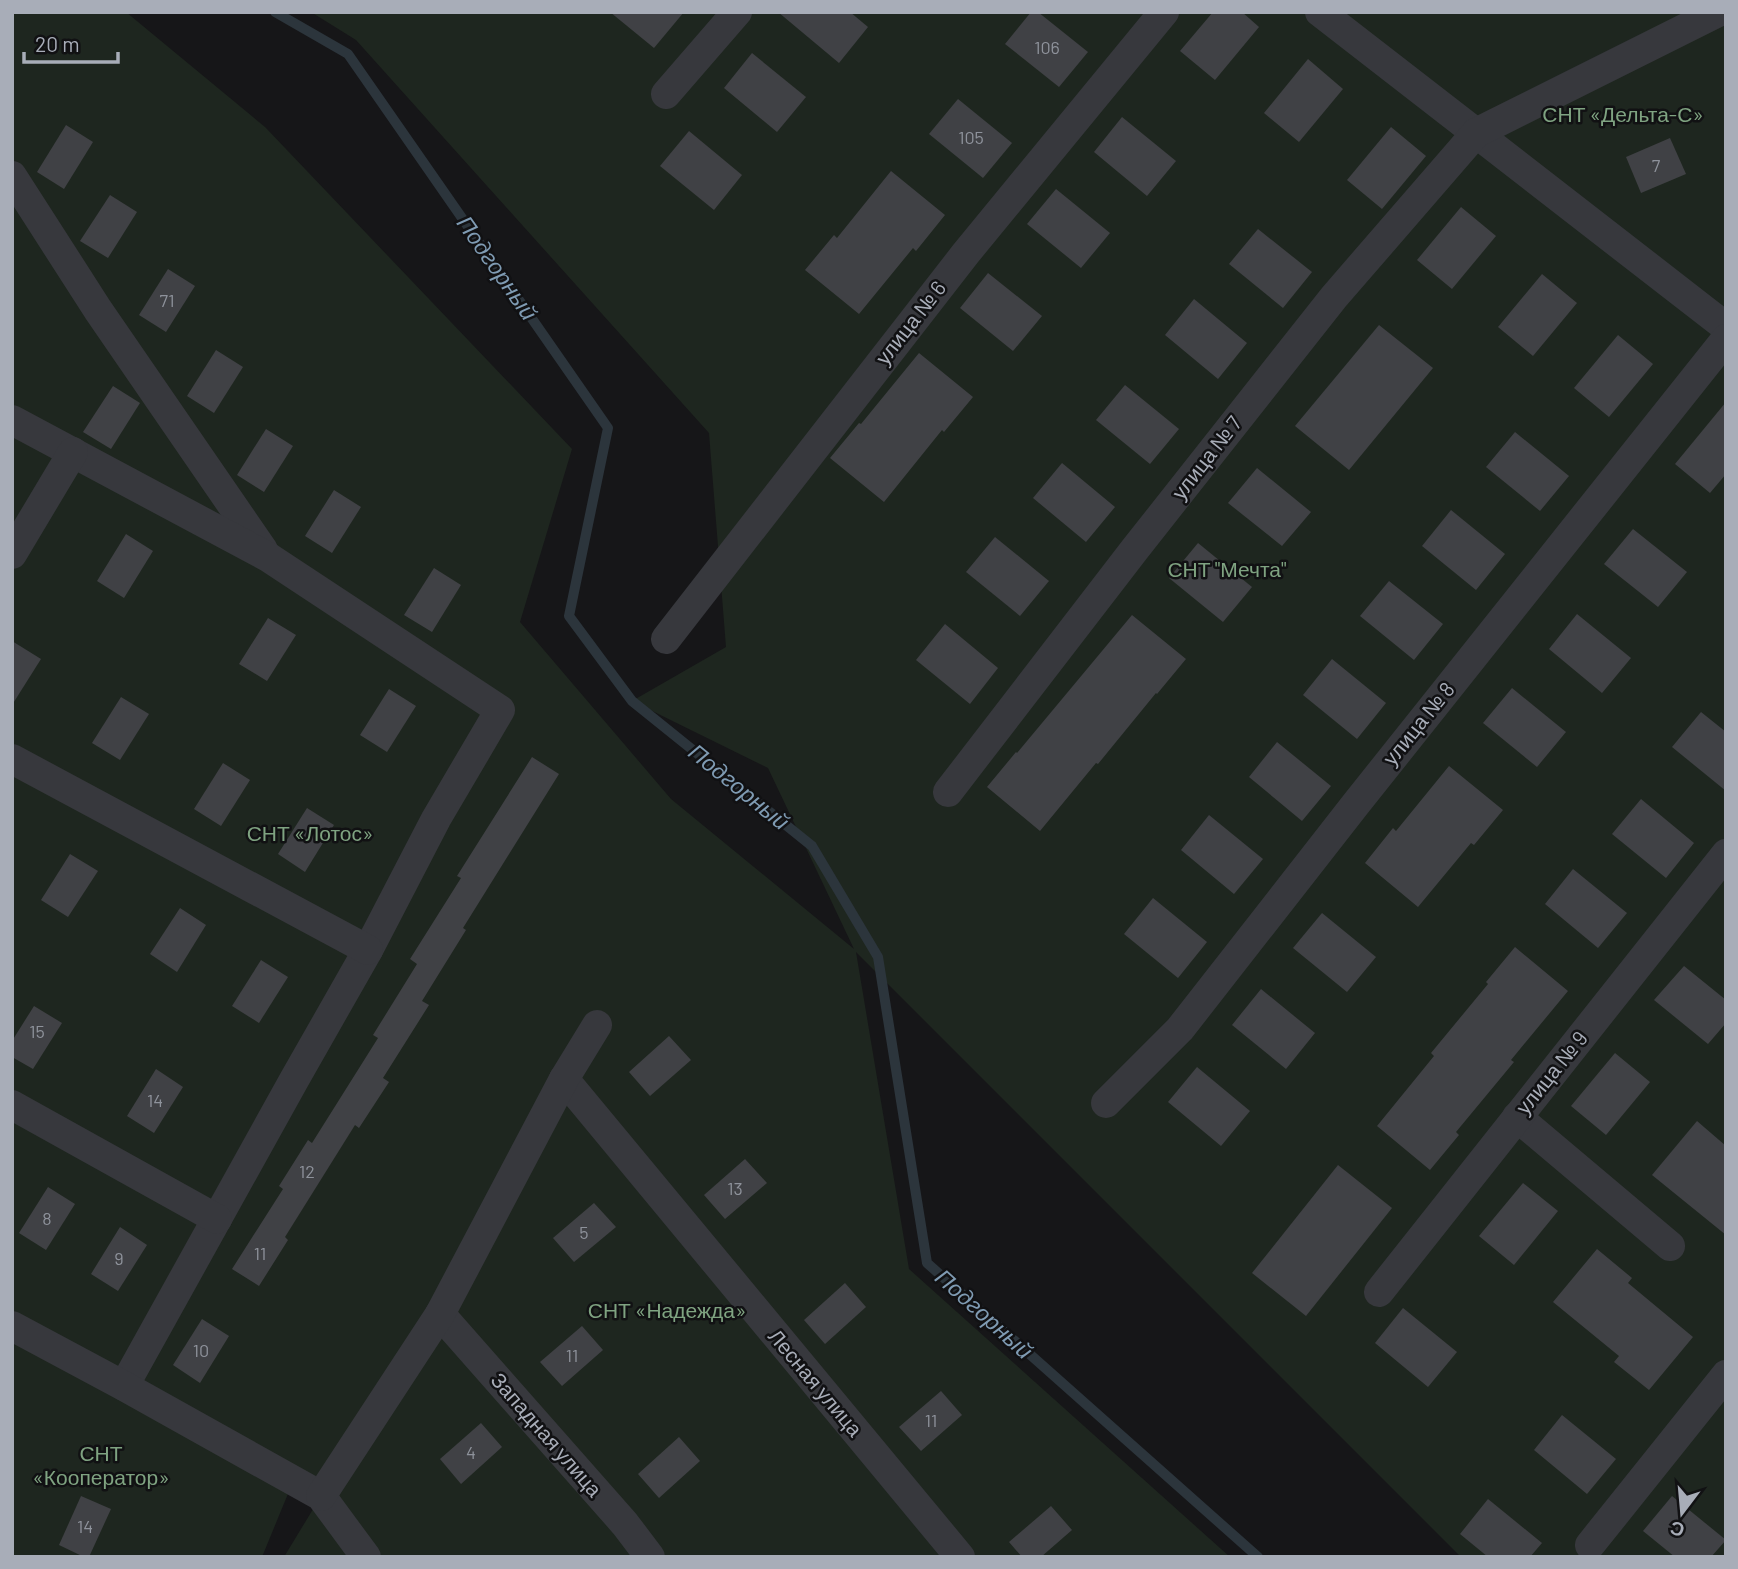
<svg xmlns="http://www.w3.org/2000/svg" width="1738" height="1569" viewBox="0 0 1738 1569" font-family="Barlow,sans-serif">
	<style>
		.green { fill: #1e261f }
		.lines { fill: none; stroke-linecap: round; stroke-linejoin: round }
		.stream { stroke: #2c353c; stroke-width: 10 }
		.building { fill: #404145 }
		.minor { stroke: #37383d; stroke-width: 30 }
		.labels { text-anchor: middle; stroke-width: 5; stroke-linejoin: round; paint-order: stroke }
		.number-label { font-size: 18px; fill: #8e929b }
		.park-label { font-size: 21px; fill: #7fa381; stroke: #111113 }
		.street-label { font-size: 21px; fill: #a8adb8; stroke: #111113 }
		.water-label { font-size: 23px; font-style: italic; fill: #7f9bb3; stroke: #111113 }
	</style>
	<rect width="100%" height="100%" fill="#161618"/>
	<polygon class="green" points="12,12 126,12 265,127 572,449 520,622 671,799 854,949 768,768 632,701 726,647 709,433 356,40 311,12 1726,12 1726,1557 1461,1557 856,952 909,1269 1230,1557 284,1557 321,1496 299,1467 262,1557 12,1557"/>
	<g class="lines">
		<polyline class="stream" points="275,12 348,54 608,428 569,616 632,701 812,846 878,957 927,1263 1258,1557"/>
	</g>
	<g class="building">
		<polygon points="610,12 684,12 654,48"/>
		<polygon points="778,12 850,12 868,27 839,63"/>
		<polygon points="1031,12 1038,12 1088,52 1059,87 1005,44"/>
		<polygon points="1213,12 1242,12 1259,27 1215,80 1180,51"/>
		<polygon points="752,53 806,97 777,132 724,88"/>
		<polygon points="1308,59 1343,89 1299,142 1264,113"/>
		<polygon points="958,99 1012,143 983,178 929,134"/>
		<polygon points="1122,117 1176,161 1147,196 1094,152"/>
		<polygon points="66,125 93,142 64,189 37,172"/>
		<polygon points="1391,127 1426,156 1382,209 1347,180"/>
		<polygon points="689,131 742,175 714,210 660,166"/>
		<polygon points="1670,138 1686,174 1641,193 1626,157"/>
		<polygon points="891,171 945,215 916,251 913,248 859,314 805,270 834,235 837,238"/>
		<polygon points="1056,189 1110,233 1081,268 1027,224"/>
		<polygon points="110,195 137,212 108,258 80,241"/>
		<polygon points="1461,207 1496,236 1452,289 1417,260"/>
		<polygon points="1258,229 1312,272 1283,308 1229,264"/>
		<polygon points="168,269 195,286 166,332 139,315"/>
		<polygon points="988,273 1042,316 1013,351 960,308"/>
		<polygon points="1542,274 1577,303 1533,356 1498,327"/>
		<polygon points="1194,299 1247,343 1218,379 1165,335"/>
		<polygon points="1379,325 1433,368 1349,470 1295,426"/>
		<polygon points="1618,335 1653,364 1609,417 1574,388"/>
		<polygon points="216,350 243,367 214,413 187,396"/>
		<polygon points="919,353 973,397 944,432 942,430 884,502 830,458 859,423 861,424"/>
		<polygon points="1125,385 1179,429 1150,464 1096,420"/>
		<polygon points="113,386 140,403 111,449 83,432"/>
		<polygon points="1726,402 1726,474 1710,493 1675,464"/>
		<polygon points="266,429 293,446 264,492 237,475"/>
		<polygon points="1515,432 1569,476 1540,511 1486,467"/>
		<polygon points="1062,463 1115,507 1086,542 1033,498"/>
		<polygon points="1257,468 1311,512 1282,546 1228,503"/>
		<polygon points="334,490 361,507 332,553 305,536"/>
		<polygon points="1451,510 1505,554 1476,590 1422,546"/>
		<polygon points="1633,529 1687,572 1658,607 1604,564"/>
		<polygon points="126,534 153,551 124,598 97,581"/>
		<polygon points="995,537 1049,581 1020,616 966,572"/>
		<polygon points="1198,543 1252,587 1223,622 1169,578"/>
		<polygon points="434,568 461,585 432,632 404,615"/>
		<polygon points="1389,581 1443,624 1414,660 1360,616"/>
		<polygon points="1577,614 1631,658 1602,693 1549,649"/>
		<polygon points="1132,615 1186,659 1157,694 1156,693 1098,764 1096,763 1040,831 987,787 1016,752 1017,753"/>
		<polygon points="268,618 296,635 267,681 239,664"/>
		<polygon points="945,624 998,668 970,704 916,660"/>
		<polygon points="12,641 41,659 12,705"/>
		<polygon points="1332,659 1386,703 1357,739 1303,695"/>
		<polygon points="1512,688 1566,732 1537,767 1483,723"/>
		<polygon points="389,689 416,706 387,752 360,735"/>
		<polygon points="121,697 149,714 120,760 92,743"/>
		<polygon points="1701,712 1726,732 1726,791 1672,747"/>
		<polygon points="1277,742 1331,786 1302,821 1249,777"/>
		<polygon points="532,757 559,774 463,928 466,930 422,1001 429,1005 383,1078 389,1082 359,1128 355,1125 285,1237 288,1240 259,1286 232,1269 283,1189 279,1186 308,1140 312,1143 378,1038 373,1035 417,964 410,959 461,878 457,876"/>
		<polygon points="223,763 250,780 221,826 194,809"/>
		<polygon points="1449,766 1503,810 1474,845 1471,843 1418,907 1365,863 1393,828 1396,831"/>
		<polygon points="1641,799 1694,843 1666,878 1612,834"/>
		<polygon points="307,808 334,825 305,872 278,854"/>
		<polygon points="1209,815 1263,859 1234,894 1181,850"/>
		<polygon points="70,854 98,871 68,917 41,900"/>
		<polygon points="1573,869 1627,913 1598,948 1545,904"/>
		<polygon points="1153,898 1207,942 1178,978 1124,934"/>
		<polygon points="180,908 206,925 177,972 150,954"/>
		<polygon points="1322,913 1376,957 1347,992 1293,948"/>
		<polygon points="1515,947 1568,991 1511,1060 1514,1062 1456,1132 1459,1135 1430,1170 1377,1126 1434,1056 1431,1053 1488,984 1486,982"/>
		<polygon points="261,960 288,977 259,1023 232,1006"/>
		<polygon points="1684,966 1726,1000 1726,1023 1708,1044 1654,1000"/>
		<polygon points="1261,989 1315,1033 1286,1069 1232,1025"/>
		<polygon points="34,1006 62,1023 33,1069 12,1057 12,1041"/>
		<polygon points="669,1036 691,1060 650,1096 629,1072"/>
		<polygon points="1615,1053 1650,1082 1606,1135 1571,1106"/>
		<polygon points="1197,1067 1250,1111 1221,1146 1168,1102"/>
		<polygon points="156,1069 183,1087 154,1133 127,1116"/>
		<polygon points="1697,1121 1726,1146 1726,1235 1652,1175"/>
		<polygon points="745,1159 767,1183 725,1219 704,1195"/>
		<polygon points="1338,1165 1392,1208 1306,1316 1252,1273"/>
		<polygon points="1523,1183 1558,1211 1514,1265 1479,1236"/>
		<polygon points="48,1187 75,1204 46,1250 19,1233"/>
		<polygon points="594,1203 616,1227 574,1262 553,1238"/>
		<polygon points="120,1227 147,1245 118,1291 91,1274"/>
		<polygon points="1597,1249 1632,1278 1628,1283 1693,1337 1649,1390 1614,1362 1619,1356 1553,1302"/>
		<polygon points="845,1283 866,1307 825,1344 804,1320"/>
		<polygon points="1403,1308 1457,1352 1428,1387 1375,1343"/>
		<polygon points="202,1319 229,1336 200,1383 173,1365"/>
		<polygon points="582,1326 603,1350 562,1386 540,1362"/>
		<polygon points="941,1391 962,1415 921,1451 899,1427"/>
		<polygon points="1562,1415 1616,1459 1587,1494 1534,1450"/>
		<polygon points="481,1423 502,1447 461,1484 440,1459"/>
		<polygon points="679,1437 700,1461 659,1498 638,1474"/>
		<polygon points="81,1496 111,1509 89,1557 84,1557 59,1545"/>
		<polygon points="1672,1496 1726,1540 1711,1557 1675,1557 1643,1531"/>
		<polygon points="1488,1499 1542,1543 1530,1557 1488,1557 1460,1534"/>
		<polygon points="1051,1506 1072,1530 1041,1557 1022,1557 1009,1542"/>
	</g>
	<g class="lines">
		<g class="minor">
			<polyline points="1320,12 1726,327"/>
			<polyline points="666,94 737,12"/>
			<polyline points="12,176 98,310 263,550"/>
			<polyline points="12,420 268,557 500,710 436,819 368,950 294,1080 124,1386"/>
			<polyline points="12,554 73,452"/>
			<polyline points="666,639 966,253 1164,12"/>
			<polyline points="12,759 368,950"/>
			<polyline points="948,792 1135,549 1334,297 1476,133 1718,12"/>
			<polyline points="564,1079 960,1557"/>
			<polyline points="1106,1103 1180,1029 1355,805 1726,339"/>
			<polyline points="12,1105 217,1219"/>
			<polyline points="1517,1117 1670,1246"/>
			<polyline points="1379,1292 1726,854"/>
			<polyline points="440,1314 625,1524 650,1557"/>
			<polyline points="12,1326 124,1386 321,1496 366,1557"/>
			<polyline points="321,1496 440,1314 564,1079 597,1025"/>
			<polyline points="1590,1545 1726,1375"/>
		</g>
	</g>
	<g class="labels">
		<g class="number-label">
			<text x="1047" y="54">106</text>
			<text x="971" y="144">105</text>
			<text x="1656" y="172">7</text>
			<text x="167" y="307">71</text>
			<text x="37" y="1038">15</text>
			<text x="155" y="1107">14</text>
			<text x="307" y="1178">12</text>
			<text x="735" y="1195">13</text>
			<text x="47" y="1225">8</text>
			<text x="584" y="1239">5</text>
			<text x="260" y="1260">11</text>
			<text x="119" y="1265">9</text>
			<text x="201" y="1357">10</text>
			<text x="572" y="1362">11</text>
			<text x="931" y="1427">11</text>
			<text x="471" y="1459">4</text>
			<text x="85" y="1533">14</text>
		</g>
		<g class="park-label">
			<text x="1623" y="122">СНТ «Дельта-С»</text>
			<text x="1227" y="577">СНТ "Мечта"</text>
			<text x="310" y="841">СНТ «Лотос»</text>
			<text x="667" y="1318">СНТ «Надежда»</text>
			<text x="101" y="1461">СНТ<tspan x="101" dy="24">«Кооператор»</tspan></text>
		</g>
		<g class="street-label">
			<text transform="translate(911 323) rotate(-52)" y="7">улица № 6</text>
			<text transform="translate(1207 458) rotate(-52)" y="7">улица № 7</text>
			<text transform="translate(1419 724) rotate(-51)" y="7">улица № 8</text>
			<text transform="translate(1552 1073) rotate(-51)" y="7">улица № 9</text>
			<text transform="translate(815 1383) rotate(50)" y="7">Лесная улица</text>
			<text transform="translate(546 1435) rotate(49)" y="7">Западная улица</text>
		</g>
		<g class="water-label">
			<text transform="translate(497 268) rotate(55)" y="8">Подгорный</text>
			<text transform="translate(739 787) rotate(39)" y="8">Подгорный</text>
			<text transform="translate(984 1314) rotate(42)" y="8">Подгорный</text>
		</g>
	</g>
	<rect width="1738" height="1569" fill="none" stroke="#a8adb8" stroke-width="28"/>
	<g transform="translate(1682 1513) rotate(196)" stroke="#111113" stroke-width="5" paint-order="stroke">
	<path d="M0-5L12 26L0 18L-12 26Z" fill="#a8adb8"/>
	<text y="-10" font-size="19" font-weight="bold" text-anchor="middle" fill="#a8adb8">С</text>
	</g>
	<path d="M24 52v10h94v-10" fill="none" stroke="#a8adb8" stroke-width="3.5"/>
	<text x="35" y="52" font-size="21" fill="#a8adb8" stroke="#111113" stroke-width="5" paint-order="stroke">20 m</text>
</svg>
